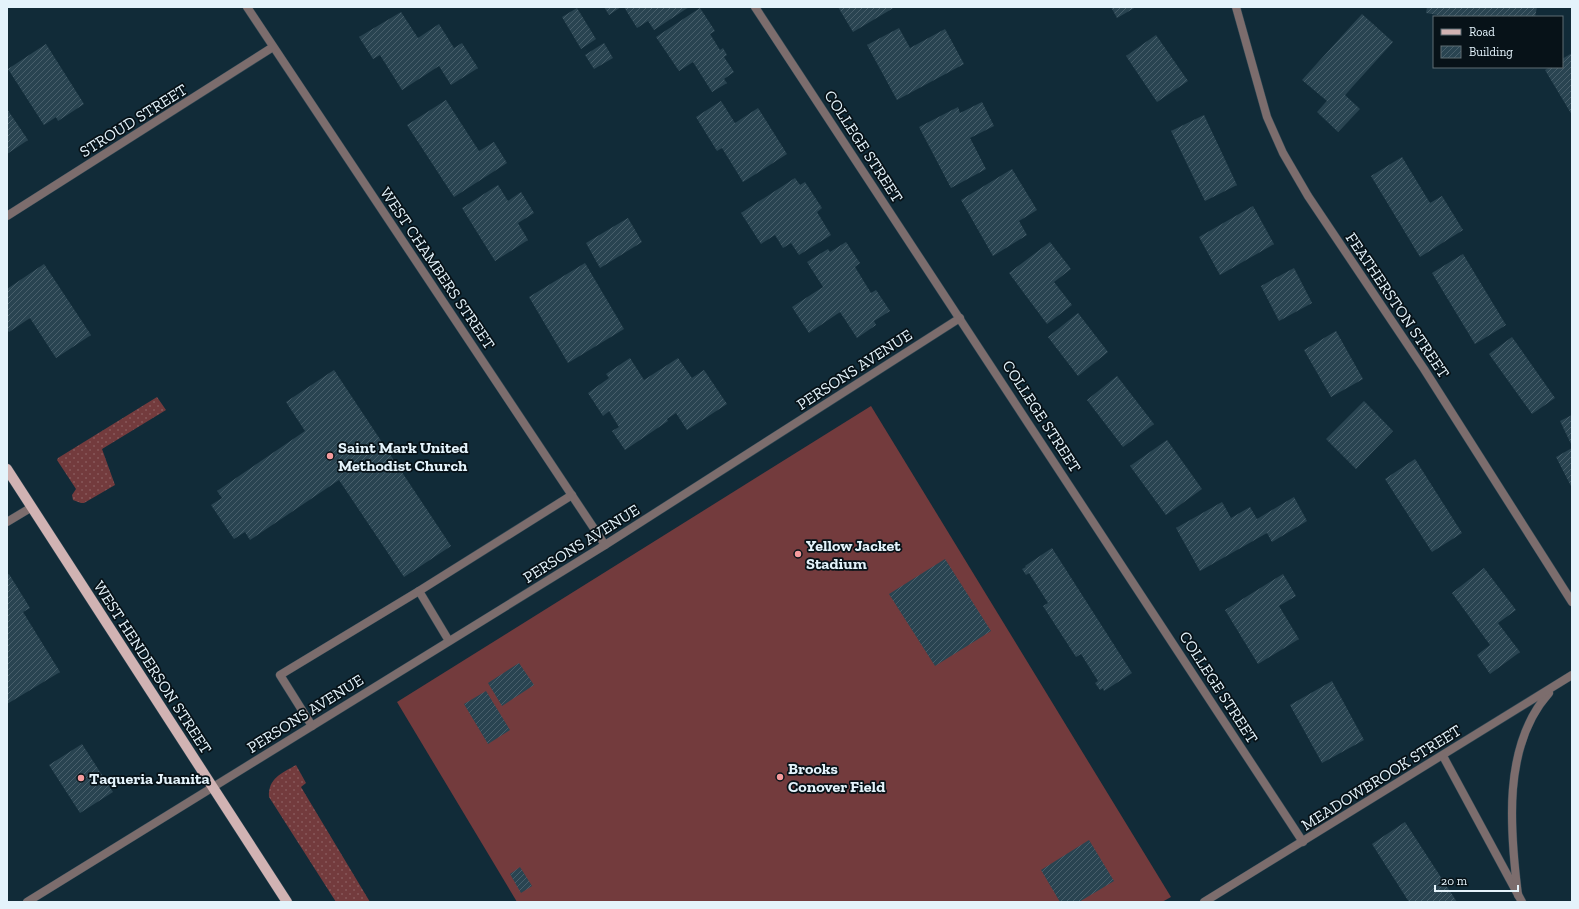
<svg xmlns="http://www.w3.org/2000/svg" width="1579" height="909" viewBox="0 0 1579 909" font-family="'Zilla Slab',serif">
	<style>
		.grass { fill: url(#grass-dots) }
		.garden { fill: #733b3d }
		.building { fill: url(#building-hatch) }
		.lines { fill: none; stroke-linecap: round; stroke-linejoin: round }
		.lane-casing { stroke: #2f4753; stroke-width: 9 }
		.street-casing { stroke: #2f4753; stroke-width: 9 }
		.primary-casing { stroke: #2f4753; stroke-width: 11 }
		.lane { stroke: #7c6d6d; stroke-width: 8 }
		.street { stroke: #7c6d6d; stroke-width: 8 }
		.primary { stroke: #d1b3b3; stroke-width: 10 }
		.poi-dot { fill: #f59b9d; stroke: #071218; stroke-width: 1.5 }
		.labels { text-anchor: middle; stroke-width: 3.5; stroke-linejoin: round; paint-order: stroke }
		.street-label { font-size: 16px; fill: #e4f3fb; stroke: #071218 }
		.poi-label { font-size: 16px; font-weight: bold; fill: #e4f3fb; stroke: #071218; text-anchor: start }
	</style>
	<defs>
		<pattern id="grass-dots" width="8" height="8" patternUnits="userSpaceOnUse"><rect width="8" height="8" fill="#733b3d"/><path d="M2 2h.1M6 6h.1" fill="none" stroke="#87585a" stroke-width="1.8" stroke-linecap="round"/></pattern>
		<pattern id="building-hatch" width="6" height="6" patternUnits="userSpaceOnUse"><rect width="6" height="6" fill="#294451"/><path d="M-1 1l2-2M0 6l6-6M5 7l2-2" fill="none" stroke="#485f6b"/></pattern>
	</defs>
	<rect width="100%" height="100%" fill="#112b38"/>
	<g class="grass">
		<polygon points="157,397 166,410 102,449 115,485 84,503 81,503 73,500 72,495 76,489 57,460 58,458"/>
		<path d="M296 765 306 783 301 787 370 902H336L269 797C268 778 282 773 296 765Z"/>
	</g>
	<polygon class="garden" points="871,406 1171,897 1162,902 517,902 397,702"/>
	<g class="building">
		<polygon points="604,7 621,7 609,15"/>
		<polygon points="624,7 689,7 654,30 648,21 637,28"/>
		<polygon points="838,7 895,7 853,32"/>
		<polygon points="1111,7 1136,7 1117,18"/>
		<polygon points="1427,7 1537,7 1535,17 1449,17 1426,13"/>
		<polygon points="577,8 596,39 581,49 562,17"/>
		<polygon points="700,8 715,31 710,34 720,50 723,48 727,55 724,57 734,72 724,79 727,83 712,92 693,62 679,71 656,37"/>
		<polygon points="401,12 418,38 439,24 454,48 462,43 478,68 451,85 439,66 402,90 380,55 373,59 359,37"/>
		<polygon points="1362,14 1393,42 1345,95 1360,109 1338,132 1317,112 1327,101 1302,80"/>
		<polygon points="899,28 910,48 945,29 964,64 897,100 867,45"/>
		<polygon points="1156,35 1188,81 1157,102 1126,56"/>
		<polygon points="604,43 613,58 594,69 585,55"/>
		<polygon points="46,44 84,104 58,121 56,117 44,125 8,69"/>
		<polygon points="1572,53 1572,115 1545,70 1550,67 1562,67 1562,59"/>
		<polygon points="446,100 479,151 494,142 507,163 454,197 407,125"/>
		<polygon points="721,101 735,123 758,108 787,154 743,182 722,148 717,151 696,117"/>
		<polygon points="982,102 994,126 970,138 986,169 951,188 919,127 958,107 960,113"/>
		<polygon points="7,109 28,140 7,154"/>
		<polygon points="1204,115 1237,185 1205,201 1171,131"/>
		<polygon points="1402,157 1430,203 1442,196 1463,230 1420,257 1371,176"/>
		<polygon points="1012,169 1037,210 1019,221 1027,235 993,256 961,200"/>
		<polygon points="795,178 800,185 805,182 822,208 817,212 831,235 799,255 791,243 783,248 775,235 761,244 741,213"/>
		<polygon points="498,185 508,201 521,192 534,213 518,223 528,240 495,261 462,208"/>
		<polygon points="1253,206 1274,244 1220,275 1199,237"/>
		<polygon points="628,218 642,242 600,268 586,243"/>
		<polygon points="846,242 860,263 855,267 871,293 876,290 890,311 874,321 876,325 857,338 840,312 809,333 792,307 823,287 807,262 828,249 830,252"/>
		<polygon points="1050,242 1071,269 1054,282 1072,305 1047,324 1009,273"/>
		<polygon points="1463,254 1506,325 1475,344 1432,273"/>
		<polygon points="585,263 624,329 568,363 529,297"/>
		<polygon points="44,264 91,335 56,358 30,318 9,332 7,330 7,289"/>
		<polygon points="1294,268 1312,303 1279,321 1261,286"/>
		<polygon points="1078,313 1108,352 1078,376 1048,337"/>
		<polygon points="1336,331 1363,379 1331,397 1304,350"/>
		<polygon points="1512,337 1555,398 1532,414 1489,354"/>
		<polygon points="630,358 644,380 678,358 692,378 704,370 727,404 687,430 676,413 667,419 668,421 625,450 612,431 619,427 609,411 603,416 588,393 609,378 606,374"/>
		<polygon points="334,370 451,546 404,577 339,480 250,540 245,532 234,539 211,505 222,498 217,491 305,431 286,402"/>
		<polygon points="1117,376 1154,424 1123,447 1087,400"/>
		<polygon points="1364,401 1393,431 1356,469 1326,439"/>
		<polygon points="1572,415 1572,446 1560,421"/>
		<polygon points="1167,440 1202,489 1166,515 1130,466"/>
		<polygon points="1572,448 1572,488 1556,457"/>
		<polygon points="1415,459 1462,533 1432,552 1385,479"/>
		<polygon points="1294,497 1307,521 1272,542 1267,533 1200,571 1176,528 1222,502 1231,518 1250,507 1257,519"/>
		<polygon points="1052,548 1132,673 1104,691 1103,688 1100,690 1095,683 1098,681 1081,654 1076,657 1043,606 1048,603 1029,573 1026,575 1022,569 1026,567 1025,566"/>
		<polygon points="945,559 991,631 935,666 889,594"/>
		<polygon points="1484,568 1516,610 1498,623 1520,652 1490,674 1477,655 1490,645 1452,593"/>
		<polygon points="9,574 30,608 23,612 60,672 7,704 7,575"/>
		<polygon points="1283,574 1296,596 1279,606 1299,639 1258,664 1225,610"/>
		<polygon points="519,663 534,685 502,706 488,683"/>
		<polygon points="1332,681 1364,740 1322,763 1290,705"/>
		<polygon points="486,691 510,730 488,744 464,704"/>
		<polygon points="82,744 113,792 80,813 49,765"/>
		<polygon points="1405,822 1457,902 1409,902 1372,844"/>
		<polygon points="1089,840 1114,881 1079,902 1060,902 1041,870"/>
		<polygon points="520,867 532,886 521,893 510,874"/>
	</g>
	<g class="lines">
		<defs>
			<g id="lane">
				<polyline points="7,522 32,507"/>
				<polyline points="419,591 449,641"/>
				<polyline points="312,726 280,675 419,591 572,495"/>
			</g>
			<g id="street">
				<polyline points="247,7 605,545"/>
				<polyline points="755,7 1303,842"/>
				<polyline points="1236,7 1267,117 1283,153 1308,196 1424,369 1572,602"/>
				<polyline points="7,216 273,47"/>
				<polyline points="1443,756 1522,902"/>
				<path d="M1518 895C1510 831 1502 745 1549 693"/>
				<polyline points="27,902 605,545 960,318"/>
				<polyline points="1204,902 1572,675"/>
			</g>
			<polyline id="primary" points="7,469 287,902"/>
		</defs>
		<use href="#lane" class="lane-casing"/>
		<use href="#street" class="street-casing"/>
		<use href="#primary" class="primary-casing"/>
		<use href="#lane" class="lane"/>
		<use href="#street" class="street"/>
		<use href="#primary" class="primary"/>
	</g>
	<g class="poi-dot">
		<circle cx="330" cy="456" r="4"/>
		<circle cx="798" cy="554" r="4"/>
		<circle cx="780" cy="777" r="4"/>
		<circle cx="81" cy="778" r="4"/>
	</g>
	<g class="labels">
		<g class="street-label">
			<text transform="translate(133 120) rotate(-32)" y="6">STROUD STREET</text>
			<text transform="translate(864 146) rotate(57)" y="6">COLLEGE STREET</text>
			<text transform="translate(438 268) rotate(56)" y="6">WEST CHAMBERS STREET</text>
			<text transform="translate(1398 305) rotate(56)" y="6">FEATHERSTON STREET</text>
			<text transform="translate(854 369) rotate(-33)" y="6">PERSONS AVENUE</text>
			<text transform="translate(1042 416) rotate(57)" y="6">COLLEGE STREET</text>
			<text transform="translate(581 543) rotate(-32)" y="6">PERSONS AVENUE</text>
			<text transform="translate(153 667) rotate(57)" y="6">WEST HENDERSON STREET</text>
			<text transform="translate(1219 687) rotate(57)" y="6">COLLEGE STREET</text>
			<text transform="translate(305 713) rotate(-32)" y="6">PERSONS AVENUE</text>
			<text transform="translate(1381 777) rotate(-32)" y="6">MEADOWBROOK STREET</text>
		</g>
		<g class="poi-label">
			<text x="338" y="453">Saint Mark United<tspan x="338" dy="18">Methodist Church</tspan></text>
			<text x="806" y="551">Yellow Jacket<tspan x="806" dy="18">Stadium</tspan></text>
			<text x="788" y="774">Brooks<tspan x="788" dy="18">Conover Field</tspan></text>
			<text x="89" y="784">Taqueria Juanita</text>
		</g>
	</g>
	<rect width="1579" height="909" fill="none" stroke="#e4f3fb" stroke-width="16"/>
	<rect x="1433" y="16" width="130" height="52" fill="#071218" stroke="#5f6c73"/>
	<rect x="1441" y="29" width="20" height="6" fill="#d1b3b3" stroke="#5f6c73"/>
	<text x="1469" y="36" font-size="12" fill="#e4f3fb">Road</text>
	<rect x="1441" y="46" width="20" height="12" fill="url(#building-hatch)" stroke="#5f6c73"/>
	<text x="1469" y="56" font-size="12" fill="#e4f3fb">Building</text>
	<path d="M1435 885v6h83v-6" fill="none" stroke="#e4f3fb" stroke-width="2"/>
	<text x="1441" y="885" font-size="12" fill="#e4f3fb" stroke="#071218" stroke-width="3" paint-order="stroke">20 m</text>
</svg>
